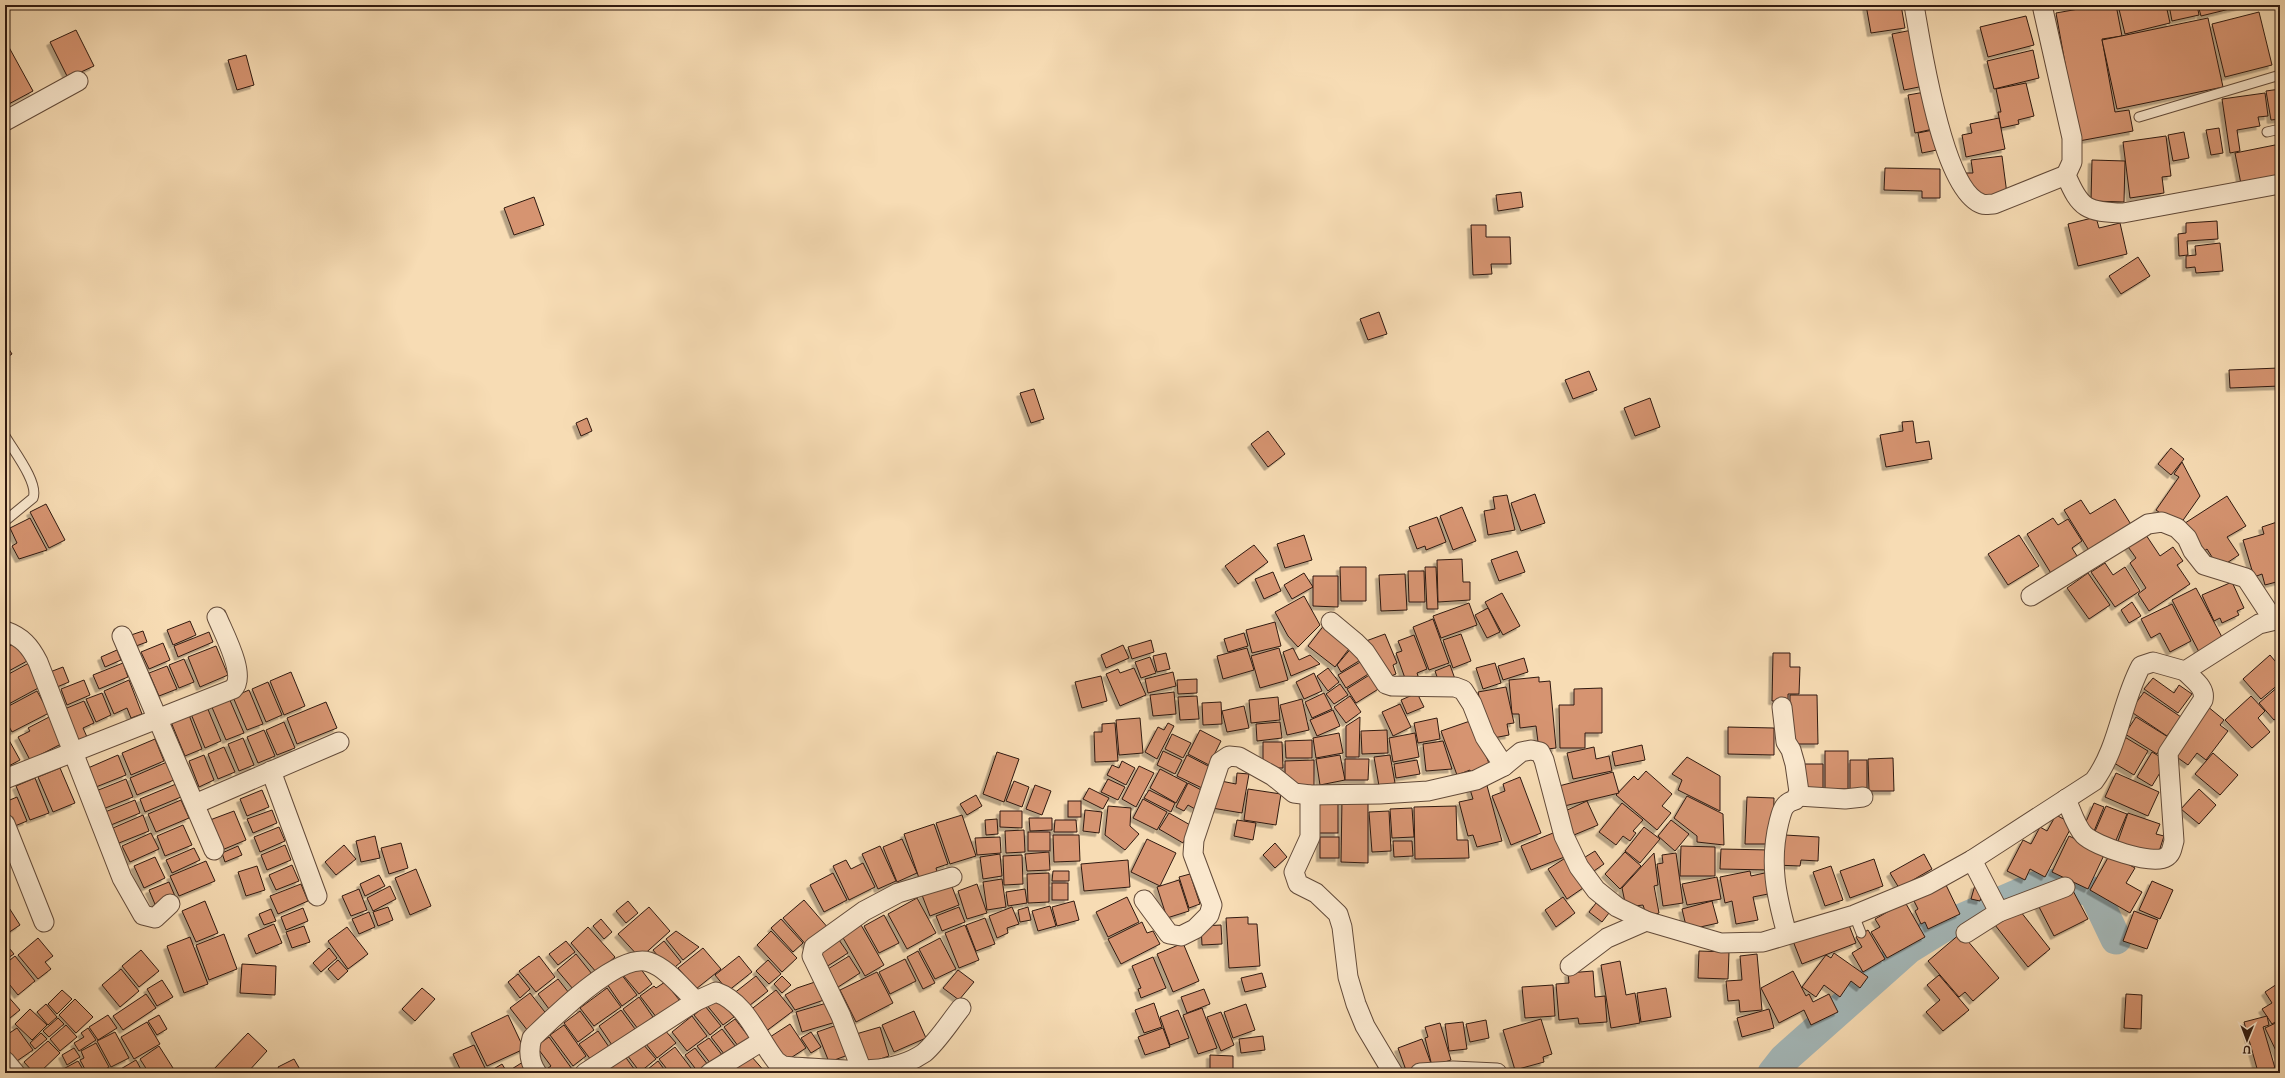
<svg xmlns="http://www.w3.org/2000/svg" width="2285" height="1078" viewBox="0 0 2285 1078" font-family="'IM FELL DW Pica',serif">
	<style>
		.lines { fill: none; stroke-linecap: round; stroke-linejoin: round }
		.river { stroke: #a4b8b9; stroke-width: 31 }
		.building { fill: #d69471; stroke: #301a10; filter: url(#shadow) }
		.lane-casing { stroke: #624a39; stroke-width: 11 }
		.street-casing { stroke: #624a39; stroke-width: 21 }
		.lane { stroke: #fae8ce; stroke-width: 9 }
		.street { stroke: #fae8ce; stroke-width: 19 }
	</style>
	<defs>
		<filter id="shadow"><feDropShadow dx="-3.5" dy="3.5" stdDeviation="0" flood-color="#0004"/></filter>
	</defs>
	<rect width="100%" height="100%" fill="#f7dcb4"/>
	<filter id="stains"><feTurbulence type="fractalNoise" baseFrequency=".005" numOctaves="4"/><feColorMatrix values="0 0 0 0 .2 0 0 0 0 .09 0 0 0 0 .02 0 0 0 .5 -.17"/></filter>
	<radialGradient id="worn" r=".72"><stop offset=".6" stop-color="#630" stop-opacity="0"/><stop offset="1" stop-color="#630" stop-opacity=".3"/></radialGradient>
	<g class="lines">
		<polyline class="river" points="1773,1073 1784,1059 1909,948 1943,927 2040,885 2071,884 2094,893 2116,939"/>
	</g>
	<g class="building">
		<polygon points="1866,5 1901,5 1905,28 1871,33"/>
		<polygon points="2101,5 2116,5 2122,36 2102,39 2115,112 2129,110 2133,131 2079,141 2056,13"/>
		<polygon points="2118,5 2166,5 2170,23 2125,34"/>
		<polygon points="2169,5 2197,5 2199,15 2172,21"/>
		<polygon points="2198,5 2246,5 2201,16"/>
		<polygon points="2259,12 2272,65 2225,77 2212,24"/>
		<polygon points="2026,16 2034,45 1988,57 1980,27"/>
		<polygon points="2208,18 2223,87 2117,109 2102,40"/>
		<polygon points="76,30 94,66 68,78 50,42"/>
		<polygon points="1912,30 1924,86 1904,90 1892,34"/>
		<polygon points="5,40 33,91 5,106"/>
		<polygon points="2033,50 2039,78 1994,89 1987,61"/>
		<polygon points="246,55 254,85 237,90 228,60"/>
		<polygon points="2026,83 2034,116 2018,120 2019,124 2001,128 1998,112 2001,112 1996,89"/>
		<polygon points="2280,89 2280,119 2271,120 2266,91"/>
		<polygon points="1925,92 1933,129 1915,133 1908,95"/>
		<polygon points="2265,93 2268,116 2258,117 2260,126 2237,130 2240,151 2230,153 2222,99"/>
		<polygon points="1999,118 2005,149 1966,157 1962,135 1972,133 1970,124"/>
		<polygon points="2219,128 2223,153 2211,155 2206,130"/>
		<polygon points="1933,130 1937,150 1922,153 1918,133"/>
		<polygon points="2184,132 2189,158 2173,161 2168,135"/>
		<polygon points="2166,136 2171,176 2162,177 2164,193 2130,198 2123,142"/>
		<polygon points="2280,144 2280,177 2241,184 2235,153"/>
		<polygon points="2002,156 2007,194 1978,198 1966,173 1973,173 1971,160"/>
		<polygon points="2092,160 2125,161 2124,202 2091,201"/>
		<polygon points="1885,168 1940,169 1940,198 1922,198 1922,191 1884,190"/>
		<polygon points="1521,192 1523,207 1498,211 1496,195"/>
		<polygon points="534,197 544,225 514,235 504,208"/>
		<polygon points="2096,217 2099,228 2120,223 2127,254 2078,266 2068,224"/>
		<polygon points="2217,221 2218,239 2187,241 2188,255 2179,256 2178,234 2186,233 2186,223"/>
		<polygon points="1471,225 1486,225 1486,237 1510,237 1511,264 1491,264 1492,274 1473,275"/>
		<polygon points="2220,243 2223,271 2196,273 2195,267 2186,268 2186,256 2196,255 2195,246"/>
		<polygon points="2138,257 2150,276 2121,294 2109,276"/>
		<polygon points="1379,312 1387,334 1368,340 1360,319"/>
		<polygon points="5,335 9,341 5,343 12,354 6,358 9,362 5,365"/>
		<polygon points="2279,368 2280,386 2230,388 2229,370"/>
		<polygon points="1589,371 1597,390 1573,399 1565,380"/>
		<polygon points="1034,389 1044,419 1031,423 1020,393"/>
		<polygon points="1650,398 1660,427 1635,436 1624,408"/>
		<polygon points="587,418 592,431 581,436 576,423"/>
		<polygon points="1913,421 1916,443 1929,441 1932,459 1886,467 1880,435 1903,431 1902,422"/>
		<polygon points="1268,431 1285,454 1268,467 1251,444"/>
		<polygon points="2171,448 2184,459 2171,475 2158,464"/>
		<polygon points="2182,462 2200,496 2179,526 2156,510 2179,477 2174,474"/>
		<polygon points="1535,494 1545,523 1521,531 1511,503"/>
		<polygon points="1507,495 1515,530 1488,535 1484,511 1495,509 1493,497"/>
		<polygon points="2227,496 2246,526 2227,537 2239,555 2219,568 2207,549 2200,554 2182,525"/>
		<polygon points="2115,499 2132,526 2090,552 2064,510 2081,500 2090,514"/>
		<polygon points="46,504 65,540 49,548 30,512"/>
		<polygon points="1462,507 1476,541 1453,550 1440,516"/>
		<polygon points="1437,517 1446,542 1426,550 1425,546 1417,549 1409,527"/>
		<polygon points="30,518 47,550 19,559 12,546 17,543 10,528"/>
		<polygon points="2053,518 2058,525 2068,519 2082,541 2072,548 2079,559 2052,575 2027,534"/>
		<polygon points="2280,521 2280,581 2265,585 2262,574 2254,577 2243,540 2264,534 2262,527"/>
		<polygon points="2144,532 2160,556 2173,547 2183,561 2177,565 2190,584 2149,611 2138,594 2146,588 2130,563 2136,558 2126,544"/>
		<polygon points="1304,535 1312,560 1285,568 1277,544"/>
		<polygon points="2019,535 2039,566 2008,585 1988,554"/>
		<polygon points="1254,545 1268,562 1238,584 1225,566"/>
		<polygon points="1517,551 1525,572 1499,581 1491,560"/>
		<polygon points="1462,559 1463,582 1470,582 1470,600 1438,602 1437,560"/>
		<polygon points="2105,563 2113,575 2125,567 2140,591 2115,607 2091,572"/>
		<polygon points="1340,567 1366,567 1366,601 1341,601"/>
		<polygon points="1425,567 1436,567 1438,609 1427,609"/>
		<polygon points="1408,571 1424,571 1425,602 1409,602"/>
		<polygon points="1273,572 1281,591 1264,599 1255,579"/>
		<polygon points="1304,573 1313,587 1292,599 1284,585"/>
		<polygon points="2088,573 2110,605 2089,619 2067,588"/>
		<polygon points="1405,574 1407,610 1381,611 1379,575"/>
		<polygon points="1313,576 1338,576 1338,607 1313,606"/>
		<polygon points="2232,582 2244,608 2237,611 2239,615 2222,623 2220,618 2214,621 2202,595"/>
		<polygon points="2196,588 2223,639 2199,652 2172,600"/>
		<polygon points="1502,593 1520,626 1503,635 1485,602"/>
		<polygon points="1304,596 1320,625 1298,647 1288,636 1275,612"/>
		<polygon points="2132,602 2141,616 2129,623 2121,610"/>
		<polygon points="1469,603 1477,625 1441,638 1433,616"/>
		<polygon points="2172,604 2191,641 2170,652 2160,633 2151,638 2141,619"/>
		<polygon points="1488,608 1500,632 1487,638 1475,615"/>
		<polygon points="1433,619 1449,663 1429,670 1413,627"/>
		<polygon points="190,621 196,635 173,645 167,630"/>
		<polygon points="1275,622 1281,646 1252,653 1246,630"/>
		<polygon points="1325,624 1352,645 1335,667 1308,646"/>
		<polygon points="143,631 147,642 136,646 131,635"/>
		<polygon points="209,632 213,642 178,657 174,646"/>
		<polygon points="1244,633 1248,646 1228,652 1224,639"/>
		<polygon points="1385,634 1397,663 1393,665 1396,674 1384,679 1366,641"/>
		<polygon points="1461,634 1471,661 1453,668 1443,640"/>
		<polygon points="1414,635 1427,669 1417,673 1418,676 1406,681 1396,653 1402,651 1398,641"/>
		<polygon points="1151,640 1154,652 1132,659 1128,647"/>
		<polygon points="18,641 29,660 5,673 5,649"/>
		<polygon points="163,643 170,660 149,669 141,652"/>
		<polygon points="1123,645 1129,658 1106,668 1101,655"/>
		<polygon points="216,646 228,675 200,687 188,657"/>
		<polygon points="1353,646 1362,659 1341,672 1337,665"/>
		<polygon points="1247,648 1254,670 1223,679 1217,656"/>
		<polygon points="1279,648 1288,680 1260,688 1251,656"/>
		<polygon points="1293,648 1299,660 1310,655 1320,664 1291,676 1283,652"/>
		<polygon points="117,650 121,660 105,667 101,657"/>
		<polygon points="1166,653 1170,669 1157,672 1153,656"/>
		<polygon points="1773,653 1790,653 1790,667 1800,667 1799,694 1788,694 1788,701 1772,701"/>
		<polygon points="2270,655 2280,667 2280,683 2261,699 2243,679"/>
		<polygon points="1150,657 1156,673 1141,678 1135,662"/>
		<polygon points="1524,658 1528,672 1503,680 1498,666"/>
		<polygon points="184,659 194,682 179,688 169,665"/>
		<polygon points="1362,661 1370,673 1346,688 1338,675"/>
		<polygon points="29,663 42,686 5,706 5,676"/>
		<polygon points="123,663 128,677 99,689 93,675"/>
		<polygon points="1495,663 1501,683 1483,689 1476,668"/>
		<polygon points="1450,665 1455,679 1440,685 1435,671"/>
		<polygon points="167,666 177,689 159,696 149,673"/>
		<polygon points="63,667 69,682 57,687 50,672"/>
		<polygon points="1134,668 1146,695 1120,706 1106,674 1118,669 1120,673"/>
		<polygon points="1328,668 1339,682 1328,691 1317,676"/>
		<polygon points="291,672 305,706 284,715 270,681"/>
		<polygon points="1173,672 1176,686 1148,693 1145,679"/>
		<polygon points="1314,673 1322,691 1304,699 1296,682"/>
		<polygon points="1371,674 1380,688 1356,703 1347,689"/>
		<polygon points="1101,676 1107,701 1082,708 1075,682"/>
		<polygon points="1539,677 1539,682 1550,681 1556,748 1539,750 1536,726 1520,728 1519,714 1512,714 1509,680"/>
		<polygon points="2153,678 2174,693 2179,685 2192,694 2178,713 2144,689"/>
		<polygon points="1197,679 1197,693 1178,694 1177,680"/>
		<polygon points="84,680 90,695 67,705 61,689"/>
		<polygon points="129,680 142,714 131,718 127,708 114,714 104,691"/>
		<polygon points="268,682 282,715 266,722 252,689"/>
		<polygon points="1340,684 1348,695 1334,704 1326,694"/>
		<polygon points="2279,686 2280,715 2274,720 2259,703"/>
		<polygon points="1506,687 1514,723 1507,724 1509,735 1488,739 1478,692"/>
		<polygon points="1602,688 1602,733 1585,733 1585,748 1560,748 1559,705 1574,705 1574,689"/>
		<polygon points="249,690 263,724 247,730 233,697"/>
		<polygon points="37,691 49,713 12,732 5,719 5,708"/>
		<polygon points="1174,692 1176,714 1153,716 1150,695"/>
		<polygon points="2144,692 2181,717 2167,736 2130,711"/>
		<polygon points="102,693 111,715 96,722 86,699"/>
		<polygon points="1324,693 1332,709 1312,718 1305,702"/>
		<polygon points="1417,693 1424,707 1407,714 1401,700"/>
		<polygon points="1790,695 1817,695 1818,744 1790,744"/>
		<polygon points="1197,696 1199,719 1180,720 1178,697"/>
		<polygon points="1350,696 1361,712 1346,723 1334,707"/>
		<polygon points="2251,696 2265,711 2258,718 2270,732 2252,748 2225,720"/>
		<polygon points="1278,697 1280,720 1251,723 1249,700"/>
		<polygon points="229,698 244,733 226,740 211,705"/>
		<polygon points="1302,699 1309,730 1287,735 1280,705"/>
		<polygon points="84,701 94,723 83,728 87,737 77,742 62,710"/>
		<polygon points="326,702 337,728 297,744 287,718"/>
		<polygon points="1221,702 1222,724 1203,725 1202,703"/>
		<polygon points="1400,704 1411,727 1393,736 1382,712"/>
		<polygon points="1244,706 1249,728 1227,732 1222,711"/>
		<polygon points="2207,706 2224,720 2220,725 2228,731 2206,760 2197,753 2188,765 2171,753"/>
		<polygon points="207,707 221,741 205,748 191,714"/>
		<polygon points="1333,710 1340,726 1317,736 1310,720"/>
		<polygon points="189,715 202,749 185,756 171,722"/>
		<polygon points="51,716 65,742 30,760 18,737 30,731 28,728"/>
		<polygon points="1360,717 1359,757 1346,757 1346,726"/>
		<polygon points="2136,717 2168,737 2157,754 2125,734"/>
		<polygon points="1140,718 1143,753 1119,755 1116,720"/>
		<polygon points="1437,718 1440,739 1418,743 1414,723"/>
		<polygon points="1473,720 1491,769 1472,776 1470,770 1457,775 1441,731"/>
		<polygon points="284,722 295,748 277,755 266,730"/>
		<polygon points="1280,722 1282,738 1257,741 1256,724"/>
		<polygon points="1115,723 1118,761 1095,762 1094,732 1102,732 1102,724"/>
		<polygon points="1168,723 1174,726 1157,759 1145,752 1158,727 1164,730"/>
		<polygon points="1728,727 1774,728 1774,755 1728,754"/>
		<polygon points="264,730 275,756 258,763 247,737"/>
		<polygon points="1200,730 1221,741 1209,765 1188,754"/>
		<polygon points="1387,730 1388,753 1362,754 1361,731"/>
		<polygon points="5,733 20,760 5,768"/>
		<polygon points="1339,733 1343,753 1316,758 1313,738"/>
		<polygon points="1415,733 1419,757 1393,762 1389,738"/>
		<polygon points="1172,734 1191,743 1183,758 1165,749"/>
		<polygon points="2123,736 2148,751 2134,775 2109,760"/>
		<polygon points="243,738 254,765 239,771 228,744"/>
		<polygon points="155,739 164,761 131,775 122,753"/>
		<polygon points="1312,740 1312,758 1286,758 1285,741"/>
		<polygon points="1443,741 1452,769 1426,771 1423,744"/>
		<polygon points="1263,742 1282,742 1283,768 1263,768"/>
		<polygon points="1642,745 1645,760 1615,766 1612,752"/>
		<polygon points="224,747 235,772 218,779 208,754"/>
		<polygon points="1594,747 1596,759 1609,756 1612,771 1573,779 1567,753"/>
		<polygon points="1163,751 1182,760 1175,774 1157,765"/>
		<rect x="1825" y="751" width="23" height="38"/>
		<polygon points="997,752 1019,759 1004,802 983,794"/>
		<polygon points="2152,752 2167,761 2152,786 2137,777"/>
		<polygon points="2213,753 2238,775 2220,795 2195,774"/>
		<polygon points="118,755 126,775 96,787 88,768"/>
		<polygon points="204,755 214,780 199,787 189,761"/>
		<polygon points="1187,755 1212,768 1202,788 1177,776"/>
		<polygon points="1340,755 1345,780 1320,785 1316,759"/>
		<polygon points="1390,755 1395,783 1379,786 1374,757"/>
		<polygon points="1687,757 1720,776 1720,811 1678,790 1682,780 1672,774"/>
		<polygon points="1893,758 1894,791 1869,791 1868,759"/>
		<polygon points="1345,759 1369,759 1368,780 1345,780"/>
		<polygon points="1314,760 1314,787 1291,787 1285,780 1285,761"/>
		<polygon points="1417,760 1420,774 1396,778 1394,764"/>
		<polygon points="1850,760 1867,760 1867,790 1850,791"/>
		<polygon points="1122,761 1135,768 1126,785 1107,775 1112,765 1119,768"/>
		<polygon points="167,762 174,780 137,795 130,778"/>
		<polygon points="1804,764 1823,764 1823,792 1803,792"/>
		<polygon points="1139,766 1154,773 1136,807 1122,799"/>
		<polygon points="60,768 75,803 53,812 38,777"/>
		<polygon points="1160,769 1187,783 1176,803 1150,788"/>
		<polygon points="1646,771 1672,794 1662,806 1671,813 1657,830 1616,795 1634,776 1638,780"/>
		<polygon points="1613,772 1619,793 1560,807 1555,787"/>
		<polygon points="1237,773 1249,774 1242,813 1212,808 1216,780 1236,784"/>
		<polygon points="2116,773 2159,792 2148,816 2105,797"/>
		<polygon points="1520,777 1541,833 1511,845 1492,796 1505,791 1503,784"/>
		<polygon points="35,778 49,813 30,820 16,786"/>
		<polygon points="126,779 133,797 103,809 96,791"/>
		<polygon points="1108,779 1125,787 1118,800 1101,792"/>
		<polygon points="1014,781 1029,787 1022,807 1006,801"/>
		<polygon points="1486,782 1502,841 1477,847 1473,835 1468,836 1459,802 1473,799 1469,786"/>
		<polygon points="1188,783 1205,792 1195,809 1188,805 1184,811 1176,807"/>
		<polygon points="176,784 181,797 145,812 140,799"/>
		<polygon points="1035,785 1051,791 1042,815 1026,809"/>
		<polygon points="1089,788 1109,798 1103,809 1083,799"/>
		<polygon points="1248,789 1281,794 1276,825 1244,820"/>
		<polygon points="2199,789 2216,805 2199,824 2181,809"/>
		<polygon points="262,790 269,807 247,816 240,799"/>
		<polygon points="1149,790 1175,803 1171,812 1144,798"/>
		<polygon points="976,795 982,806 967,815 960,804"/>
		<polygon points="1687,796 1723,814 1724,845 1697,842 1697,836 1674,818"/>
		<polygon points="17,797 27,821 10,828 5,817 5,802"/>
		<polygon points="1747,797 1774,798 1773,844 1745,844"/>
		<polygon points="1143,799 1167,812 1157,830 1133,818"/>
		<rect x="1318" y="799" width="20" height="34"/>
		<polygon points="1342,799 1368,799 1368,863 1341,862"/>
		<polygon points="135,800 140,813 111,825 105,812"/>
		<polygon points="181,800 189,818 156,832 148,814"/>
		<rect x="1068" y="801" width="13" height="16"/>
		<polygon points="1587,801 1598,825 1574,835 1563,812"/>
		<polygon points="1622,803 1643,820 1633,831 1636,833 1630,841 1623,836 1616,845 1599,832"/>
		<polygon points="2094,803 2104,807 2092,836 2082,831"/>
		<polygon points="1108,806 1131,808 1130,826 1139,834 1125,850 1105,835"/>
		<polygon points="1456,806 1457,840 1468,840 1469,858 1415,859 1414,807"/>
		<polygon points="2106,806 2127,814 2114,845 2093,836"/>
		<polygon points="1412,808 1414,837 1392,838 1390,809"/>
		<polygon points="272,810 277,823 253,833 247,819"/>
		<polygon points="1085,810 1102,812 1099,833 1083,831"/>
		<polygon points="234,811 246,840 222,850 210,820"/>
		<polygon points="1000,811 1022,811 1022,828 1000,827"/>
		<polygon points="1389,811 1391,851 1372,852 1369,812"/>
		<polygon points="1169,813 1192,826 1183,843 1159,829"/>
		<polygon points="2128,813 2160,824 2156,834 2164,836 2157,858 2117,844"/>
		<polygon points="143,815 149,831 119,843 113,828"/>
		<polygon points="962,815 976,856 950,864 936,823"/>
		<polygon points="2056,815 2073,824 2045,877 2030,869 2025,880 2007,871 2023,840 2031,844 2040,827 2047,831"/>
		<polygon points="1029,818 1052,818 1052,830 1030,831"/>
		<polygon points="997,819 998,834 986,835 985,820"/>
		<polygon points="1055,820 1076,820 1077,832 1054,832"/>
		<polygon points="1237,820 1256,823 1253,840 1234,836"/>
		<polygon points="1671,820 1689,834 1675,851 1658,836"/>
		<polygon points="934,824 948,864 936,868 938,875 920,881 904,834"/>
		<polygon points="183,825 192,845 165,856 157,836"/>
		<polygon points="279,827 285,841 260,852 254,837"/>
		<polygon points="1644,827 1660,839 1640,863 1625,851"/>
		<polygon points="1024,830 1025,852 1006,853 1005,831"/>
		<polygon points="1558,831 1567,856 1531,870 1521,846"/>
		<rect x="1028" y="832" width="22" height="19"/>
		<polygon points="151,833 159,849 130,862 122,846"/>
		<polygon points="1053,835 1079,835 1080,861 1054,862"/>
		<polygon points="1785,835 1819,837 1818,861 1801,860 1800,866 1775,865"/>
		<polygon points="375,836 380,858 361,862 356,841"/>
		<polygon points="2069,836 2105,853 2088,889 2052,872"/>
		<polygon points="1000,837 1001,853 977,855 975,838"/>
		<rect x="1320" y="837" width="19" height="21"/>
		<polygon points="902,839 917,873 897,882 883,847"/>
		<polygon points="1147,839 1176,853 1160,886 1131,872"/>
		<polygon points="1393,841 1412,841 1413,856 1394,857"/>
		<polygon points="401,843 408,868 389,874 381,848"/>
		<polygon points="1275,843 1287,857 1275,868 1263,855"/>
		<polygon points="285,845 291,860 267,870 261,855"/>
		<polygon points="344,845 356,859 336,875 325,862"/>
		<polygon points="238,846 242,855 225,862 222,853"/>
		<polygon points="880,846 896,881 878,889 862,854"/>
		<polygon points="1681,846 1715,847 1715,876 1680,876"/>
		<polygon points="194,848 200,860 172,873 166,860"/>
		<polygon points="1721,849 1770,850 1770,870 1720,869"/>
		<polygon points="1595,851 1604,864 1591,873 1582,859"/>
		<polygon points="1049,852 1050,870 1027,871 1025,854"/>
		<polygon points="1625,852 1641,866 1620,889 1605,874"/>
		<polygon points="1654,853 1658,885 1654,886 1659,913 1647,917 1643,905 1626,907 1622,888"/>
		<polygon points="1676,853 1683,903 1663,906 1657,864 1663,863 1662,855"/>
		<polygon points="1000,854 1002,876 983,879 980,857"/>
		<polygon points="1924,854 1932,869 1899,888 1890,873"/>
		<polygon points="2110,854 2135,868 2126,883 2142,892 2130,913 2090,890"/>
		<polygon points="1022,855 1023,884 1004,885 1003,856"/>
		<polygon points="155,857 165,878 144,888 134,866"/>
		<polygon points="1567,857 1586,886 1567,899 1548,869"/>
		<polygon points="1874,859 1883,886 1850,898 1840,871"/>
		<polygon points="846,860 851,869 863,863 875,887 849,900 833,866"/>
		<polygon points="1128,860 1130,887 1084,891 1081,864"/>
		<polygon points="206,861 215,881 179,896 170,876"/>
		<polygon points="292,865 299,881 276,890 269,875"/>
		<polygon points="257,866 265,890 246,896 238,872"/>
		<polygon points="1831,866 1843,900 1825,906 1813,872"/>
		<polygon points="416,869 431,906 410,915 395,878"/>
		<polygon points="1053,871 1069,871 1069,881 1052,881"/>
		<polygon points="1750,871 1751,876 1769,872 1773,893 1753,897 1758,920 1736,924 1732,901 1725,903 1720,877"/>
		<polygon points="833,873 847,900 824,912 810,885"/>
		<polygon points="1049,873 1049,902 1028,903 1027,874"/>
		<polygon points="1190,874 1200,904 1189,908 1179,877"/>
		<polygon points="379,875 385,886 365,896 360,884"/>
		<polygon points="1717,877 1721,899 1687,905 1682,884"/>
		<polygon points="1002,879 1006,907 987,910 983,882"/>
		<polygon points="1179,880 1189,911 1167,918 1157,887"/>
		<polygon points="2152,881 2173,890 2160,919 2139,910"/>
		<polygon points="169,882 177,901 157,909 149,890"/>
		<rect x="1052" y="883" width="16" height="17"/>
		<polygon points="301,884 308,901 278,914 270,896"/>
		<polygon points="951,884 959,905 930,916 922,895"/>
		<polygon points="977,884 987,913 967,919 958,891"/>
		<polygon points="1946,885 1960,914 1928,929 1925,922 1921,924 1915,911 1918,909 1914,901"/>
		<polygon points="1975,885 1984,887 1980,901 1971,899"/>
		<polygon points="390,886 396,899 373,911 367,898"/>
		<polygon points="2071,887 2088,919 2054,936 2038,905"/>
		<polygon points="359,889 367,910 351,916 342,896"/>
		<polygon points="1025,889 1027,903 1008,906 1006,892"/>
		<polygon points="1127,897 1139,922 1108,937 1096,912"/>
		<polygon points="1563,897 1575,913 1556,927 1545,910"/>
		<polygon points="917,898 936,933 907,949 888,914"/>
		<polygon points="804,900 829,929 808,947 783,918"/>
		<polygon points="205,901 218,933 196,942 182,911"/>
		<polygon points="628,901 638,913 626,923 616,911"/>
		<polygon points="1074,901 1079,920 1057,926 1052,907"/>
		<polygon points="1712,901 1718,923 1687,930 1682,909"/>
		<polygon points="1905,902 1925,937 1887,958 1871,932 1880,927 1875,919"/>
		<polygon points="6,903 20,925 5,935 5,904"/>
		<polygon points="1596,903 1609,913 1602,922 1589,912"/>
		<polygon points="1050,906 1056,926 1038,931 1032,911"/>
		<polygon points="388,907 393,920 378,926 373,912"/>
		<polygon points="649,907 670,931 640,958 618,934"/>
		<polygon points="959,907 965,922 942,931 936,916"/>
		<polygon points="1012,907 1019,924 1007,928 1008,933 997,938 989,916"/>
		<polygon points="1028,907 1031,920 1020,922 1018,910"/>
		<polygon points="2017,907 2050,949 2028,967 1995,925"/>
		<polygon points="303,908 308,921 286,930 281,917"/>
		<polygon points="271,909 276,921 264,925 259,914"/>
		<polygon points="2134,911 2158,920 2147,949 2123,941"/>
		<polygon points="369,912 375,927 359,934 352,919"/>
		<polygon points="884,915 899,943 879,953 864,926"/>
		<polygon points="1248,917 1248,924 1257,924 1260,966 1229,968 1226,918"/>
		<polygon points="985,918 995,944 976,951 966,925"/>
		<polygon points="601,919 612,932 604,939 593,926"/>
		<polygon points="781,919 803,943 793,952 771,928"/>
		<polygon points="1847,920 1856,943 1802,964 1793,941"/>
		<polygon points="1142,922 1147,933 1153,931 1160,944 1121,964 1108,939"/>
		<polygon points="274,924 282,943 256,954 248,935"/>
		<polygon points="861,925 884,965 865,976 842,936"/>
		<polygon points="965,925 979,960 959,968 945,933"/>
		<polygon points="1221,925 1222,944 1202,945 1201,926"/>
		<polygon points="304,926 310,942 292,948 286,932"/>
		<polygon points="347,927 368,954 348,969 328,941"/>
		<polygon points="588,927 615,957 597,973 571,943"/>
		<polygon points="1868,930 1885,959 1863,972 1852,953 1862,947 1856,937"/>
		<polygon points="676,931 699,947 683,960 666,939"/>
		<polygon points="771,931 797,958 782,972 757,945"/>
		<polygon points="1961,933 1999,978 1973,1001 1965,992 1959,997 1928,961"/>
		<polygon points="224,934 237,969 209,980 196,945"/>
		<polygon points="190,937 208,984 184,993 167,946"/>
		<polygon points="38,938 53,956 45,962 51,969 38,979 18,955"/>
		<polygon points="940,938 956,969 935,979 919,949"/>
		<polygon points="839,940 848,953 826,967 817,953"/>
		<polygon points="566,941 575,952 558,965 549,954"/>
		<polygon points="664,941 681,962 670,971 653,950"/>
		<polygon points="5,943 14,954 5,960"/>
		<polygon points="1183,943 1199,981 1173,992 1157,954"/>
		<polygon points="329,948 337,958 321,972 313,963"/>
		<polygon points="703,948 721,969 696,989 678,968"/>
		<polygon points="141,950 159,971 139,987 122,966"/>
		<polygon points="918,951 935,983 923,989 907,957"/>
		<polygon points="1699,951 1729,952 1728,979 1698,978"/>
		<polygon points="1834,953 1868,977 1860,988 1851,981 1840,997 1824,985 1816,997 1802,987 1826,955 1831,958"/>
		<polygon points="576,954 592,974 573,989 557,970"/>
		<polygon points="1757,954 1762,1010 1740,1012 1739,1000 1728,1001 1726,981 1742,980 1740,956"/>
		<polygon points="15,956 35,981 18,995 5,979 5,964"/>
		<polygon points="539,956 555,977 536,992 519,971"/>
		<polygon points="739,956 752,972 728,991 715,975"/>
		<polygon points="849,956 860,973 835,989 823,972"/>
		<polygon points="1153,957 1166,988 1141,998 1138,989 1141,988 1132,966"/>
		<polygon points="905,959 916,981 890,994 879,972"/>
		<polygon points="338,960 348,971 338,980 328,969"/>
		<polygon points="768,960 781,974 769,984 756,971"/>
		<polygon points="1620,961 1626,995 1635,993 1640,1023 1611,1028 1601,965"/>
		<polygon points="242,964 276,966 275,995 240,993"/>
		<polygon points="637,964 652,984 639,994 623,975"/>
		<polygon points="121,969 139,991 120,1007 102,985"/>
		<polygon points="958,970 974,982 959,1000 943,988"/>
		<polygon points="1593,971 1595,997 1605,996 1607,1022 1579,1024 1578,1018 1559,1020 1556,984 1569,983 1568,973"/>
		<polygon points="1793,971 1806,996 1809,994 1813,1002 1829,994 1838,1012 1811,1025 1804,1010 1779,1023 1761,988"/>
		<polygon points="877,972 893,1003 856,1022 840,990"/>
		<polygon points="1262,973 1266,987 1245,992 1241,978"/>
		<polygon points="518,974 530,989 520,998 508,982"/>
		<polygon points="621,974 637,995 622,1006 607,984"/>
		<polygon points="1939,975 1969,1010 1943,1031 1926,1012 1940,1000 1927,985"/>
		<polygon points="756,976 768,991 745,1009 733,994"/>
		<polygon points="782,976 791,985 782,993 774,984"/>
		<polygon points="558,979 569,993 549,1009 538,994"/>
		<polygon points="162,980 173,997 157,1006 147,989"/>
		<polygon points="818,981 824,1000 795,1010 785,995 797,988"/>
		<polygon points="665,982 680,1001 657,1018 640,996 654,986 656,988"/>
		<polygon points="2280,982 2280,1019 2272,1024 2262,1009 2272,1003 2265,992"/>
		<polygon points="1553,985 1555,1016 1525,1018 1522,987"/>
		<polygon points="422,988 435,999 415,1021 402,1009"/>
		<polygon points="607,988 621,1007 594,1026 580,1008"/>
		<polygon points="1666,988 1671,1017 1641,1022 1637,993"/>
		<polygon points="1204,989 1210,1004 1187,1013 1181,997"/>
		<polygon points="62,990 72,999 57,1014 48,1004"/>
		<polygon points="776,990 793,1011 765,1032 749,1011"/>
		<polygon points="5,993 20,1010 5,1022"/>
		<polygon points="530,993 548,1016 528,1031 510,1008"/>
		<polygon points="146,994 156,1008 123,1030 113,1016"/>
		<polygon points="2126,994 2142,995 2141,1029 2124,1028"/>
		<polygon points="718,995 734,1017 723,1025 706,1004"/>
		<polygon points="639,997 653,1017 638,1029 623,1009"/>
		<polygon points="75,999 93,1017 76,1033 59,1015"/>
		<polygon points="830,1002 836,1022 802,1032 796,1012"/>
		<polygon points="1154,1003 1162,1027 1144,1033 1135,1010"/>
		<polygon points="46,1004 57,1017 48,1025 37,1012"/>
		<polygon points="1246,1004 1255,1030 1233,1038 1224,1012"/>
		<polygon points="705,1006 721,1026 710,1035 694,1015"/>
		<polygon points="1202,1008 1217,1048 1198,1054 1183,1015"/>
		<polygon points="30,1009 47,1025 32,1040 15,1024"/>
		<polygon points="1769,1009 1774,1028 1742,1037 1737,1018"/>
		<polygon points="621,1010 635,1029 612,1045 599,1026"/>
		<polygon points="1178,1010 1189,1038 1170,1045 1160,1017"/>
		<polygon points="580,1011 594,1030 578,1042 564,1023"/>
		<polygon points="914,1011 926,1038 894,1052 882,1025"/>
		<polygon points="1221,1012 1234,1045 1221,1051 1207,1017"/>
		<polygon points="108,1015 117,1028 98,1040 89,1027"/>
		<polygon points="159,1015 167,1029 157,1035 148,1021"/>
		<polygon points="508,1015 524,1049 487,1066 471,1033"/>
		<polygon points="692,1016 707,1036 687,1051 672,1032"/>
		<polygon points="2267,1016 2269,1025 2263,1027 2275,1068 2258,1072 2244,1022"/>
		<polygon points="58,1018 64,1024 49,1037 43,1031"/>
		<polygon points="735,1019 752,1041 741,1050 724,1027"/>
		<polygon points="1541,1019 1552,1054 1543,1057 1544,1062 1515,1070 1503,1030"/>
		<polygon points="1486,1020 1489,1038 1470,1042 1466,1024"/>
		<polygon points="2280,1021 2280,1059 2265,1028"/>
		<polygon points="147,1022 160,1044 134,1059 121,1037"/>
		<polygon points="1463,1022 1467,1049 1449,1051 1445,1024"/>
		<polygon points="1440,1023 1451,1060 1432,1066 1425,1038 1428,1037 1425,1027"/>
		<polygon points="790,1024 806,1048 786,1061 770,1037"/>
		<polygon points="66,1025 77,1037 60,1051 50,1039"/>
		<polygon points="564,1025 586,1056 573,1066 550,1035"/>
		<polygon points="837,1025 848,1055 829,1062 817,1032"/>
		<polygon points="880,1027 889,1056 865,1064 856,1034"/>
		<polygon points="17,1028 33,1050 14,1063 5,1049 5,1036"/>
		<polygon points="88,1028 96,1040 79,1051 74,1043 84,1037 81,1033"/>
		<polygon points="1163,1028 1170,1047 1145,1055 1138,1037"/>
		<polygon points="664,1029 676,1043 657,1058 646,1044"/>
		<polygon points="722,1029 739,1051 728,1059 711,1037"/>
		<polygon points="598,1031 609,1047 591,1060 579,1044"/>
		<polygon points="115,1032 129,1058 111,1067 97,1041"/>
		<polygon points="811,1032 821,1047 811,1053 801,1038"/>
		<polygon points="41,1033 47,1039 35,1049 30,1043"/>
		<polygon points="248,1033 267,1051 247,1073 220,1073 215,1068"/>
		<polygon points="1263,1036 1265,1050 1241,1053 1239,1039"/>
		<polygon points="549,1037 572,1069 566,1073 546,1073 544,1071 551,1066 536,1046"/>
		<polygon points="709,1038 726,1060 714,1068 697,1046"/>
		<polygon points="1422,1039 1432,1066 1407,1073 1398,1048"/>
		<polygon points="48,1041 60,1053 39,1073 34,1073 24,1062"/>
		<polygon points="96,1043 109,1067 99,1073 87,1073 80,1060 84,1058 81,1051"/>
		<polygon points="642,1043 656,1059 640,1072 627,1055"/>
		<polygon points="474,1045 486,1070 480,1073 462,1073 453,1054"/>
		<polygon points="159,1046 173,1068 165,1073 149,1073 140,1059"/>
		<polygon points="675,1047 694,1072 693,1073 670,1073 659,1059"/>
		<polygon points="74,1048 80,1057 67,1065 62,1055"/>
		<polygon points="695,1048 708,1065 698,1072 685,1055"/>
		<polygon points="624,1055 637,1073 615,1073 610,1066"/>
		<polygon points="1210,1055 1233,1056 1233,1073 1210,1073"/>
		<polygon points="751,1056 766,1073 738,1073 735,1069"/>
		<polygon points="294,1059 302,1073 281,1073 278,1067"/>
		<polygon points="136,1060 143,1073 121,1073 119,1070"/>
		<polygon points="78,1061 85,1073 56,1073"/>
		<polygon points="658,1061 667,1073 643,1073"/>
		<polygon points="523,1062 530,1073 487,1073 502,1064 507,1072"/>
	</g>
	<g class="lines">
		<defs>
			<g id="lane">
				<polyline points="2139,117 2280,75"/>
				<polyline points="2267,132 2280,129"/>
				<path d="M5 436C13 450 39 483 33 498L5 521"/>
				<polyline points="1854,915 1861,933"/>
			</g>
			<g id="street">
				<path d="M1914 5C1921 44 1942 191 1982 204 1985 205 1990 204 1994 204L2066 175"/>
				<path d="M2042 5 2072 138V162L2066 175C2080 209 2087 212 2123 213L2280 184"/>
				<polyline points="5,121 78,81"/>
				<polyline points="2031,596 2148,524 2162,522 2177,528 2187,538 2193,551 2204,565 2246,578 2273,619"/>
				<polyline points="1331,622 1355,642 1365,652 1386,684 1392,686 1455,687 1463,690 1472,704 1485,737 1504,766"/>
				<path d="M5 631C22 637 30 646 38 662L122 878 143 915 155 918 170 904"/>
				<polyline points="122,636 214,850"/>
				<path d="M1782 707 1786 742 1791 750 1795 764 1799 792 1795 800C1783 803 1782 811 1779 822 1769 862 1776 895 1787 934"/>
				<polyline points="271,771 317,896"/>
				<path d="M5 779 233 689C247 676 224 634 217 617"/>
				<polyline points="1310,795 1310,837 1294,872 1298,884 1316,893 1338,914 1342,927 1348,977 1356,1004 1365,1026 1393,1073"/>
				<polyline points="1798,796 1845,799 1863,797"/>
				<path d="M2066 799C2071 810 2076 827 2084 835 2095 846 2153 866 2166 857 2172 854 2172 847 2174 841L2168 753 2203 700C2206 687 2193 680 2185 671"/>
				<polyline points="195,804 339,742"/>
				<polyline points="5,824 44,922"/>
				<polyline points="1972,860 1999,912"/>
				<path d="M1144 900 1169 934 1181 936 1195 929 1209 915 1212 905 1193 854 1194 840 1220 762 1229 756 1239 757 1273 776 1294 793 1310 795 1380 794 1428 791 1476 780 1504 766 1521 752 1531 750 1540 752 1544 760 1564 836 1579 867 1596 890 1617 907 1646 921 1721 943 1763 942 1854 915 1927 885 1972 860 2094 781C2119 747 2121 703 2141 666L2153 662 2185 671 2259 624 2280 619"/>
				<polyline points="1966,933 1999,912 2065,887"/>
				<polyline points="1570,966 1607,938 1646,921"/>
				<polyline points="5,1061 15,1073"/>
				<polyline points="862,1071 841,1016 814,960 812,956 814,947 864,911 898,893 952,877"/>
				<path d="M537 1073C529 1062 528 1051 532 1038 554 1017 618 952 649 962 667 968 682 988 696 1001"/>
				<path d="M585 1073 696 1001 716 992C747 1003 757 1037 776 1061L783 1066 793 1067C835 1069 888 1078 924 1053 938 1041 949 1023 961 1008"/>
				<polyline points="710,1073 762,1041"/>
				<polyline points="1420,1073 1453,1071 1497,1073"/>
			</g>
		</defs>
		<use href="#lane" class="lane-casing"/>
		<use href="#street" class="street-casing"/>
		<use href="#lane" class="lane"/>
		<use href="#street" class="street"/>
	</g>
	<rect width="2285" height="1078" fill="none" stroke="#f7dcb4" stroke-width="20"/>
	<rect x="6" y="6" width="2273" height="1066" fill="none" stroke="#301a10" stroke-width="2"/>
	<rect x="10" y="10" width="2265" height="1058" fill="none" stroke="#301a10"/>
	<g transform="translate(2247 1040) rotate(181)" stroke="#fae8ce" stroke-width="3" paint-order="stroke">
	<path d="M0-3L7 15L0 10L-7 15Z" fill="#301a10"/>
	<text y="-6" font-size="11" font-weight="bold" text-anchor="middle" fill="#301a10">U</text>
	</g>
	<rect width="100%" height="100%" filter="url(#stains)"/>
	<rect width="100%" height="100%" fill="url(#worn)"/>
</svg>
